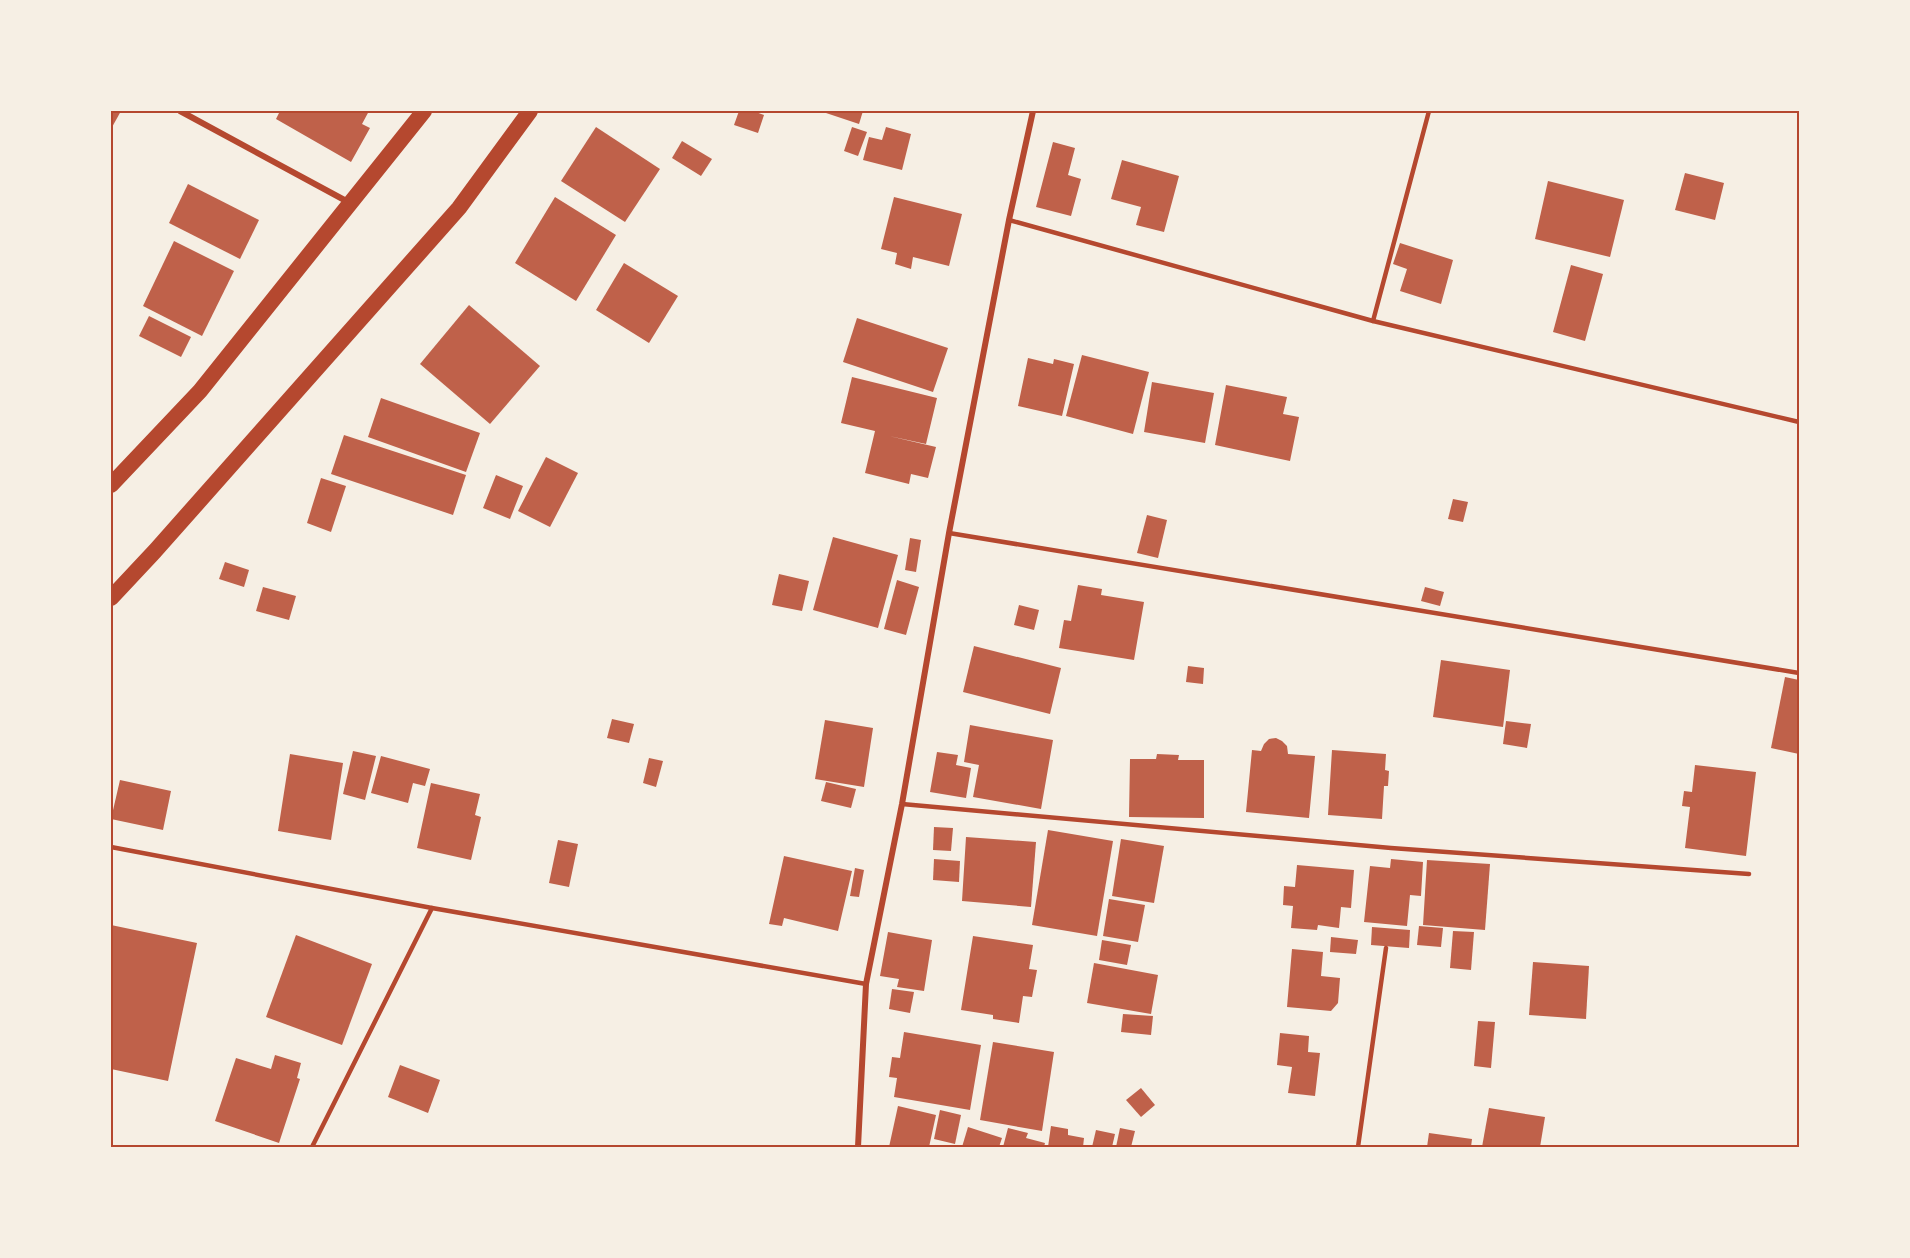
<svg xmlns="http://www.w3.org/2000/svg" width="1910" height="1258" viewBox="0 0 1910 1258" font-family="Montserrat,sans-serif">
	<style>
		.building { fill: #bf614a }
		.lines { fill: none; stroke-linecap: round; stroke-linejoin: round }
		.service { stroke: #b5482f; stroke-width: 4.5 }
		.minor { stroke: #b5482f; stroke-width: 6 }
		.trunk { stroke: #b5482f; stroke-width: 16 }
		.neatline { fill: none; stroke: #b5482f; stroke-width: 2 }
	</style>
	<rect width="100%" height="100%" fill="#f6efe4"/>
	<g class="building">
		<polygon points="111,111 121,111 111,129"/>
		<polygon points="280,111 369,111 362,124 370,128 351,162 276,119"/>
		<polygon points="739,111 753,111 764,115 758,133 734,125"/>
		<polygon points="820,111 863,111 859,124"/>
		<polygon points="596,127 660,169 625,222 561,181"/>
		<polygon points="852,127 867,132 858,156 844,151"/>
		<polygon points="886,127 911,134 902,170 863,160 869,137 882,140"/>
		<polygon points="682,141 712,159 701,176 672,158"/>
		<polygon points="1053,142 1075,148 1068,175 1081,179 1071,216 1036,207"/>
		<polygon points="1122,160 1179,176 1164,232 1136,225 1141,207 1111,199"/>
		<polygon points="1685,173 1724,183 1715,220 1675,210"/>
		<polygon points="1548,181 1624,200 1610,257 1535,239"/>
		<polygon points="188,184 259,220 240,259 169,223"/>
		<polygon points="555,197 616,235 576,301 515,263"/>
		<polygon points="894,197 962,214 949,266 913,257 911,269 895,264 897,253 881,249"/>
		<polygon points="174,241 234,271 202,336 143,306"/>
		<polygon points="1400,243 1453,260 1441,304 1400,291 1407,269 1393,264"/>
		<polygon points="624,263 678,296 649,343 596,310"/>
		<polygon points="1571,265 1603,274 1585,341 1553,332"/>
		<polygon points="469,305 540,366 490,424 420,364"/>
		<polygon points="149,316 191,337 181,357 139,336"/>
		<polygon points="857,318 948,348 933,392 843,362"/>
		<polygon points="1082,355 1149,372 1133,434 1066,416"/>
		<polygon points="1028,358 1053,364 1054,359 1074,364 1062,416 1018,406"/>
		<polygon points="852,377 937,398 926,444 889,436 936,447 928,478 911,474 909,484 865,473 875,431 841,423"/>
		<polygon points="1152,382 1214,393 1205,443 1144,432"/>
		<polygon points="1226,385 1287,397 1283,414 1299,417 1290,461 1215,445"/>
		<polygon points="381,398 480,433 466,472 368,437"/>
		<polygon points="344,435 466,475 453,515 331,474"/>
		<polygon points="546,457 578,473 550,527 518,511"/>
		<polygon points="496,475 523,486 510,519 483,508"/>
		<polygon points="321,478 346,486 331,532 307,523"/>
		<polygon points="1453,499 1468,502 1463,522 1448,519"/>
		<polygon points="1147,515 1167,520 1158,558 1137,553"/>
		<polygon points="833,537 898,555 878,628 813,610"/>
		<polygon points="910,538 921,540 916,572 905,570"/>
		<polygon points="225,562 249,570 244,587 219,579"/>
		<polygon points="779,574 809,581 802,611 772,605"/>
		<polygon points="897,580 919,587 906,635 884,629"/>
		<polygon points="1078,585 1102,589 1101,595 1144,602 1134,660 1059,648 1064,620 1071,621"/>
		<polygon points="263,587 296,596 289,620 256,611"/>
		<polygon points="1425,587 1444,592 1440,606 1421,601"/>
		<polygon points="1019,605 1039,610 1034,630 1014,625"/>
		<polygon points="974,646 1061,668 1050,714 963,692"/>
		<polygon points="1441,660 1510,670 1503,727 1433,717"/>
		<polygon points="1188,666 1204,668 1203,684 1186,682"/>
		<polygon points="1785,677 1799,680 1799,754 1771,748"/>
		<polygon points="612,719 634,724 629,743 607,738"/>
		<polygon points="825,720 873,728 864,787 815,779"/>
		<polygon points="1506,721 1531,724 1527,748 1503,744"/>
		<polygon points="970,725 1053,740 1041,809 973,797 979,765 964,762"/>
		<polygon points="1276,738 1282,741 1287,746 1288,754 1315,756 1309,818 1246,812 1252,750 1261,751 1264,744 1269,739"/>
		<polygon points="1332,750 1386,754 1385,770 1389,771 1388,786 1384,786 1382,819 1328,815"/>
		<polygon points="353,751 376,756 365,800 343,794"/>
		<polygon points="937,752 958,755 956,765 971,768 966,798 930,792"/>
		<polygon points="290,754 343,763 331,840 278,831"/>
		<polygon points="1157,754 1179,755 1178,760 1204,760 1204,818 1129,817 1130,759 1156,759"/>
		<polygon points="381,756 430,769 425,786 413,783 408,803 371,793"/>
		<polygon points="649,758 663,761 656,787 643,783"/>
		<polygon points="1695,765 1756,772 1746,856 1685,848 1690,807 1682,806 1684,791 1692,792"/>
		<polygon points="120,780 171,791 163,830 111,819"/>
		<polygon points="826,782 856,789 851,808 821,801"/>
		<polygon points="431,783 480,794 475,815 481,817 471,860 417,848"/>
		<polygon points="934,827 953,828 951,851 933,850"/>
		<polygon points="1048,830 1113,841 1097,936 1032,925"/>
		<polygon points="966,837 1036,842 1031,907 962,901"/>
		<polygon points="1121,839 1164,846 1154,903 1112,896"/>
		<polygon points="558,840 578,844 569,887 549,883"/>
		<polygon points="784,856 852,871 838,931 784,918 782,926 769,924"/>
		<polygon points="934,859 960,861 959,882 933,880"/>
		<polygon points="1391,859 1423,862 1421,896 1410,895 1407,926 1364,922 1370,866 1390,868"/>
		<polygon points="1427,860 1490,864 1485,930 1423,925"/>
		<polygon points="1297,865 1354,870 1351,908 1341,907 1339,928 1318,925 1317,930 1291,928 1293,906 1283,905 1284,886 1295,887"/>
		<polygon points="855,868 864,870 859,897 850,896"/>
		<polygon points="1109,899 1145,905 1138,942 1103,936"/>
		<polygon points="111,925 197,943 168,1081 111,1069"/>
		<polygon points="1419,926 1443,928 1441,947 1417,945"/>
		<polygon points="1372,927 1410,930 1409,948 1371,945"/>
		<polygon points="1453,931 1474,932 1471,970 1450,968"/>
		<polygon points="888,932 932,940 924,991 897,987 899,979 880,976"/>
		<polygon points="296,935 372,964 342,1045 266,1017"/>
		<polygon points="973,936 1033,945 1029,969 1037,970 1032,997 1023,996 1019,1023 993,1019 993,1015 961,1010"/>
		<polygon points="1331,937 1358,940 1356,954 1330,952"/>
		<polygon points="1102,940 1131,945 1127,965 1099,960"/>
		<polygon points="1292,949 1323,952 1321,976 1340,978 1338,1003 1331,1011 1287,1007"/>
		<polygon points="1533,962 1589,966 1586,1019 1529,1015"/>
		<polygon points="1094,963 1158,975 1151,1014 1087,1003"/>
		<polygon points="892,989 914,992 910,1013 889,1009"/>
		<polygon points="1123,1014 1153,1016 1151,1035 1121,1032"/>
		<polygon points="1478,1021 1495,1022 1491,1068 1474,1066"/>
		<polygon points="904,1032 981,1045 970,1110 894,1097 897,1078 889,1077 892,1057 900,1058"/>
		<polygon points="1280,1033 1309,1036 1308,1052 1320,1053 1315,1096 1288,1093 1292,1067 1277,1065"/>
		<polygon points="993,1042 1054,1052 1042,1131 980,1120"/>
		<polygon points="275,1055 301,1063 297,1078 300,1079 279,1143 215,1121 236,1058 271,1069"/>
		<polygon points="400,1065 440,1080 428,1113 388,1097"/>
		<polygon points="1141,1088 1155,1105 1141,1117 1126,1100"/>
		<polygon points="898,1106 936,1115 929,1147 889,1147"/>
		<polygon points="1489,1108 1545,1117 1540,1147 1482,1147"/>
		<polygon points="940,1110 961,1115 955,1144 934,1139"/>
		<polygon points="1051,1126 1068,1129 1068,1135 1084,1138 1083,1147 1048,1147"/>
		<polygon points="968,1127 1002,1138 999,1147 962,1147"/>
		<polygon points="1008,1128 1028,1133 1026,1138 1045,1143 1044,1147 1003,1147"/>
		<polygon points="1120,1128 1135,1131 1131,1147 1116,1147"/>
		<polygon points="1096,1130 1115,1134 1112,1147 1092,1147"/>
		<polygon points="1429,1133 1472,1139 1471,1147 1427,1147"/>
	</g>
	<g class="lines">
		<g class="service">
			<polyline points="1009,220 1373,321 1799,422"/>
			<polyline points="1373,321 1429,111"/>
			<polyline points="949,533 1799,673"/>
			<polyline points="902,804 1391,848 1749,874"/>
			<polyline points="111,847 432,908 866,984"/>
			<polyline points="312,1147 432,908"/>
			<polyline points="1358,1147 1386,948"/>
		</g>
		<g class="minor">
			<polyline points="180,111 350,203"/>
			<polyline points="858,1147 866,984 902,804 949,533 1009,220 1033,111"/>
		</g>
		<g class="trunk">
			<polyline points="111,485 200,391 424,111"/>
			<polyline points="111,598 155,551 459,208 530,111"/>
		</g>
	</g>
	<rect width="1910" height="1258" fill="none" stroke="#f6efe4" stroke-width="225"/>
	<rect x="112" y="112" width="1686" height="1034" class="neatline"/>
</svg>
